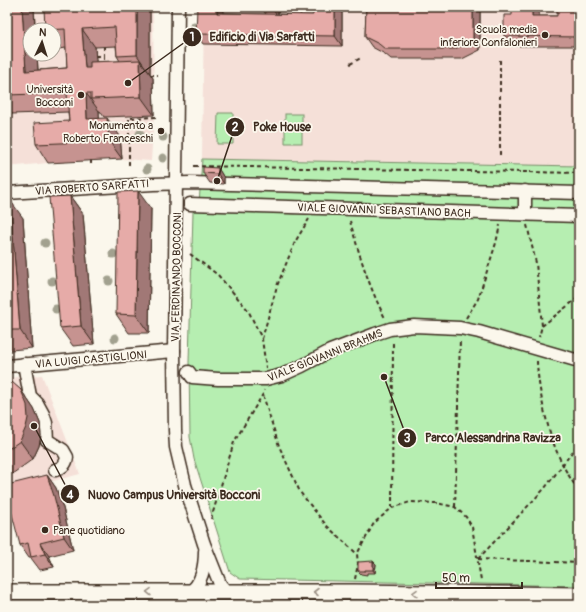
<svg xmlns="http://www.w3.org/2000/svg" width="586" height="612" viewBox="0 0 586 612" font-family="Pangolin,sans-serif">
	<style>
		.built { fill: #f5e0d8; fill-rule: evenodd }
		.green { fill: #b6eeb1; stroke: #788c68 }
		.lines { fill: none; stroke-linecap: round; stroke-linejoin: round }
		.minor-casing { stroke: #3b2a1e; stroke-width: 15 }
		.major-casing { stroke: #3b2a1e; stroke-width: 18 }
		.path { stroke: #3b2a1e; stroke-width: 2; stroke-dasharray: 4 3; stroke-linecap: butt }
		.minor { stroke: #fbf7ec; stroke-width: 12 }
		.major { stroke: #fbf7ec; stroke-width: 15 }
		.tree { fill: #a2a18f }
		.wall { fill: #c69390; stroke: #3b2a1e; fill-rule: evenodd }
		.shaded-wall { fill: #a17876; stroke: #3b2a1e }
		.building { fill: #e6aba8; stroke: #3b2a1e }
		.oneway { stroke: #9b9085 }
		.poi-dot { fill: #3b2a1e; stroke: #fbf7ec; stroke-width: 1.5 }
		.labels { text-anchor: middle; stroke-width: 3.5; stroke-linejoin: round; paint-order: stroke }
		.poi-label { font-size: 11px; fill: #3b2a1e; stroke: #fbf7ec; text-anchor: end }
		.street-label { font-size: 11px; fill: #3b2a1e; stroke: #fbf7ec }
		.leader { fill: none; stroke: #3b2a1e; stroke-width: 1.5 }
		.callout-dot { fill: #3b2a1e; stroke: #fbf7ec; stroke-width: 1.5 }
		.mark-label { font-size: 12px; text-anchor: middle; font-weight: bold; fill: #fff }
		.callout-label { font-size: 12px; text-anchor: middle; font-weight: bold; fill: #3b2a1e; stroke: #fbf7ec; stroke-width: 3.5; stroke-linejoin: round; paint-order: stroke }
	</style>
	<rect width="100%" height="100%" fill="#fbf7ec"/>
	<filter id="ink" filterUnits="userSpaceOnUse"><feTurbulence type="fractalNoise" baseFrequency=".025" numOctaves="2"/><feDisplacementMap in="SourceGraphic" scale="8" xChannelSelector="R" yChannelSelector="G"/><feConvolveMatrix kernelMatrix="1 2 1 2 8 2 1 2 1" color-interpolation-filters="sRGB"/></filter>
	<g filter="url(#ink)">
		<g class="built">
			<path d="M7 7H153L154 115 151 161 122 159 48 163 7 167ZM30 30H54V54H30Z"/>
			<polygon points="204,7 579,7 579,166 202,159"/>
			<polygon points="42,375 80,474 7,493 7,378"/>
		</g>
		<g class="green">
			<polygon points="218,113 233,113 233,144 217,144"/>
			<rect x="285" y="114" width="17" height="29"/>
			<polygon points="202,159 579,166 579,586 240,579 230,572 194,459 190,437 189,362 193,212 199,205"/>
		</g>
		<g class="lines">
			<defs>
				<g id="minor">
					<polyline points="178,7 174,351 175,430 176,447 185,485 204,544 220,584 225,590 229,592"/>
					<polyline points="7,193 153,184 190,183 579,193"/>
					<polyline points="190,204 579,216"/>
					<polyline points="525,214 525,191"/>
					<path d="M24 364 30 396 37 403 43 414 46 423 47 440 63 450 67 457C66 465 62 468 55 470"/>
					<polyline points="7,366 174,351"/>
					<polyline points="189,372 192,377 218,379 266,379 282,375 302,366 330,351 375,334 390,329 414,326 460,328 479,332 579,361"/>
					<path d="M188 593C202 586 205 565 205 551"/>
				</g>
				<polyline id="major" points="7,592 355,592 579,595"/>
			</defs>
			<use href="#minor" class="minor-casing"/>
			<use href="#major" class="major-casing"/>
			<g class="path">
				<polyline points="96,56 104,56 104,47"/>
				<polyline points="104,56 104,63"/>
				<polyline points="350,64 361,58"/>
				<polyline points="150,75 158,75"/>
				<polyline points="500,155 500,58"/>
				<polyline points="91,160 91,167"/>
				<polyline points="129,165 129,118 159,117"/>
				<polyline points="194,166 579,173"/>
				<path d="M350 221C359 254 369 287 385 318"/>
				<polyline points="527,225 536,263 542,326 539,337"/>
				<polyline points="190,254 218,275 248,310 262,339 266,368"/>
				<polyline points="466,318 478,299 496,243 500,225"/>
				<polyline points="542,326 579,297"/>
				<polyline points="262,339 277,286 295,242 309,219"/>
				<path d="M537 361C538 391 549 439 563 465 567 474 574 483 579 492"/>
				<polyline points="263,395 279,446 300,492 326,525 357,554"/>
				<polyline points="455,507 460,339"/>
				<polyline points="392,508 393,341"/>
				<polyline points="211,519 234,442 263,394 264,390"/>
				<polyline points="478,559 545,488 579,443"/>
				<polyline points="478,559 579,563"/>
				<polyline points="355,579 358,564 357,554 374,523 392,508 410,502 436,503 455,507 466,517 472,527 481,580"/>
			</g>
			<use href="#minor" class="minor"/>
			<use href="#major" class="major"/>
		</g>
		<g class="tree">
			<circle cx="194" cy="27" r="4.5"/>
			<circle cx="140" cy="134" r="4.5"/>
			<circle cx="163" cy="137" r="4.5"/>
			<circle cx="163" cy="158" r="4.5"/>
			<circle cx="147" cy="169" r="4.5"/>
			<circle cx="45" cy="243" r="4.5"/>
			<circle cx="113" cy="254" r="4.5"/>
			<circle cx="52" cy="281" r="4.5"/>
			<circle cx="109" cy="281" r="4.5"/>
			<circle cx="56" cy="309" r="4.5"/>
			<circle cx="115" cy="338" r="4.5"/>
		</g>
		<g class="wall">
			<path d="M7 7H34L38 70 67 68 66 48 58 49 54 43V30L44 7H150V74L153 78 154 115 104 117 100 111H99V119L120 136 122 159 48 163 36 144 69 121 68 112 12 114 7 106ZM116 46 117 56 120 61 96 62 95 47Z"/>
			<polygon points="261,7 278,7 278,14 313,15 342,7 342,46 203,44 196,34 224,13 266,14"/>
			<polygon points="366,7 480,7 480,50 462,59 391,59 385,54 372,47 365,37"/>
			<polygon points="539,7 539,16 557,16 579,7 579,46 511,46 504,36 512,15"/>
			<polygon points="218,168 224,178 224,184 210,183 203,173"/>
			<polygon points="70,196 83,214 94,344 73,346 60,328"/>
			<polygon points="7,200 23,218 32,348 11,350 7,344"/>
			<polygon points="151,209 149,333 129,333 116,314"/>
			<polygon points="7,379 21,390 34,409 40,423 41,436 39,446 33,459 12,474 7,475"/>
			<polygon points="47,475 56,488 63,508 73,550 49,556 54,567 40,570 31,558 29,558 20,545"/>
			<polygon points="376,564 375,573 367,573 367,575 361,574 358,571"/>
		</g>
		<g class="shaded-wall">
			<polygon points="22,7 34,7 35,30 30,30 30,54 37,54 39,89 26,71"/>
			<polygon points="137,7 150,7 150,74 137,55"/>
			<polygon points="217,7 224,7 224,23 217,13"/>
			<polygon points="271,7 278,7 278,17"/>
			<polygon points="335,7 342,7 342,46 335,36"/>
			<polygon points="473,7 480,7 480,50 473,40"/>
			<polygon points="532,7 539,7 539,25 532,16"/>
			<polygon points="82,29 95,47 98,86 85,68"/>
			<polygon points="140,60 153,78 154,115 141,97"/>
			<polygon points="86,93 99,111 100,138 87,119"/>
			<polygon points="107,118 120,136 122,159 109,141"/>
			<polygon points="218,168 224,178 224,184 218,174"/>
			<polygon points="138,191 151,209 149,333 136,315"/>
			<polygon points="70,196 83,214 94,344 81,326"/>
			<polygon points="10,200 23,218 32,348 20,330"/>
			<polygon points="21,390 34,409 40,423 41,436 39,446 33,459 20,441"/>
			<polygon points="47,475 56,488 63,508 73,550 64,537"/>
			<polygon points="40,543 49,556 54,567 45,554"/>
			<polygon points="373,561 376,564 375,573 373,570"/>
		</g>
		<g class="building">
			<polygon points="7,7 22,7 26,71 67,68 65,29 45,30 44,7 137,7 137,55 117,56 115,27 82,29 85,68 90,68 90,62 140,60 141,97 91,99 91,93 86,93 87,119 107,118 109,141 36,144 34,123 69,121 67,93 7,95"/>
			<polygon points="197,7 217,7 217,13 313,15 313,7 335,7 335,36 196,34"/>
			<polygon points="366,7 473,7 473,40 455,49 385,49 379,44 365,37"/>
			<polygon points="512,7 532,7 532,16 557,16 557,7 578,7 578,16 579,16 579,37 504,36 504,15 512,15"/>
			<polygon points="203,167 218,168 218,174 203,173"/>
			<polygon points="138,191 136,315 116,314 118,192"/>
			<polygon points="70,196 81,326 60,328 49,197"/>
			<polygon points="7,200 10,200 20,330 7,330"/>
			<polygon points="7,379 12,382 21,390 27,405 28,418 26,427 20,441 7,450"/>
			<polygon points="47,475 54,496 64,537 40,543 45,554 31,557 28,543 20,545 7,495 7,485"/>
			<polygon points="373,561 373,570 365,570 365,571 358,571 358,562"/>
		</g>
		<defs><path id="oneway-chevron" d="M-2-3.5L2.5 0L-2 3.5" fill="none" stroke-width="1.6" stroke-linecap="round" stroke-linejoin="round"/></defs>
		<g class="oneway">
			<use href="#oneway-chevron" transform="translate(149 592) rotate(-179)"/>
			<use href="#oneway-chevron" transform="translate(316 592) rotate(180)"/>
			<use href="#oneway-chevron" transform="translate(415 593) rotate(-179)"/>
		</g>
	</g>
	<g class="poi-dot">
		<circle cx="545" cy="35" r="4"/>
		<circle cx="81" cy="95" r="4"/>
		<circle cx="161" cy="131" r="4"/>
		<circle cx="45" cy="530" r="4"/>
	</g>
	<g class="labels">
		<g class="poi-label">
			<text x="537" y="33">Scuola media<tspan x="537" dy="13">inferiore Confalonieri</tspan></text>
			<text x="73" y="93">Università<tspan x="73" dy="13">Bocconi</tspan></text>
			<text x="153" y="129">Monumento a<tspan x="153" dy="13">Roberto Franceschi</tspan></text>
			<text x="53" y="534" text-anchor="start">Pane quotidiano</text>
		</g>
		<g class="street-label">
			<text transform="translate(92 187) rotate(-4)" y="4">VIA ROBERTO SARFATTI</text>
			<text transform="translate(384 210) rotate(2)" y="4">VIALE GIOVANNI SEBASTIANO BACH</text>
			<text transform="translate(176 277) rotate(-89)" y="4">VIA FERDINANDO BOCCONI</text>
			<text transform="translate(325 355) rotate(-22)" y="4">VIALE GIOVANNI BRAHMS</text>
			<text transform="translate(91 359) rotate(-5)" y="4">VIA LUIGI CASTIGLIONI</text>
		</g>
	</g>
	<path class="leader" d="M128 83L192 37M217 181L235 127M384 377L407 438M34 426L70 494"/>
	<g class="callout-dot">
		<circle cx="128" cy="83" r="4"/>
		<circle cx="217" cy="181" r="4"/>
		<circle cx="384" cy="377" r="4"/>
		<circle cx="34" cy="426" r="4"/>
		<circle cx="192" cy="37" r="10"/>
		<circle cx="235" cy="127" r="10"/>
		<circle cx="407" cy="438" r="10"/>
		<circle cx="70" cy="494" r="10"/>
	</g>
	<g class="mark-label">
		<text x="192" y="41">1</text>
		<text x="235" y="131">2</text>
		<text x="407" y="442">3</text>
		<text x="70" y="499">4</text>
	</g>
	<g class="callout-label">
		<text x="262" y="41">Edificio di Via Sarfatti</text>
		<text x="282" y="131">Poke House</text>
		<text x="493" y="442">Parco Alessandrina Ravizza</text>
		<text x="174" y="499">Nuovo Campus Università Bocconi</text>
	</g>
	<rect width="586" height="612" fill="none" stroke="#fbf7ec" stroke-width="24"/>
	<rect x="12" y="12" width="562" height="588" fill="none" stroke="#3b2a1e" stroke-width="1.5" filter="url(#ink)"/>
	<g transform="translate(42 42) rotate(4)"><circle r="19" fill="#fbf7ec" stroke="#aea59a"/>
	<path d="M0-3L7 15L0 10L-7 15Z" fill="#3b2a1e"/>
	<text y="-6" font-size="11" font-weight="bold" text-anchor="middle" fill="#3b2a1e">N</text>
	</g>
	<path d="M436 582v6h86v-6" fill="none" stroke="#3b2a1e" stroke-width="2"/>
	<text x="442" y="582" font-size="12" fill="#3b2a1e" stroke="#fbf7ec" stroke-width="3" paint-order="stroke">50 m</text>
</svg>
